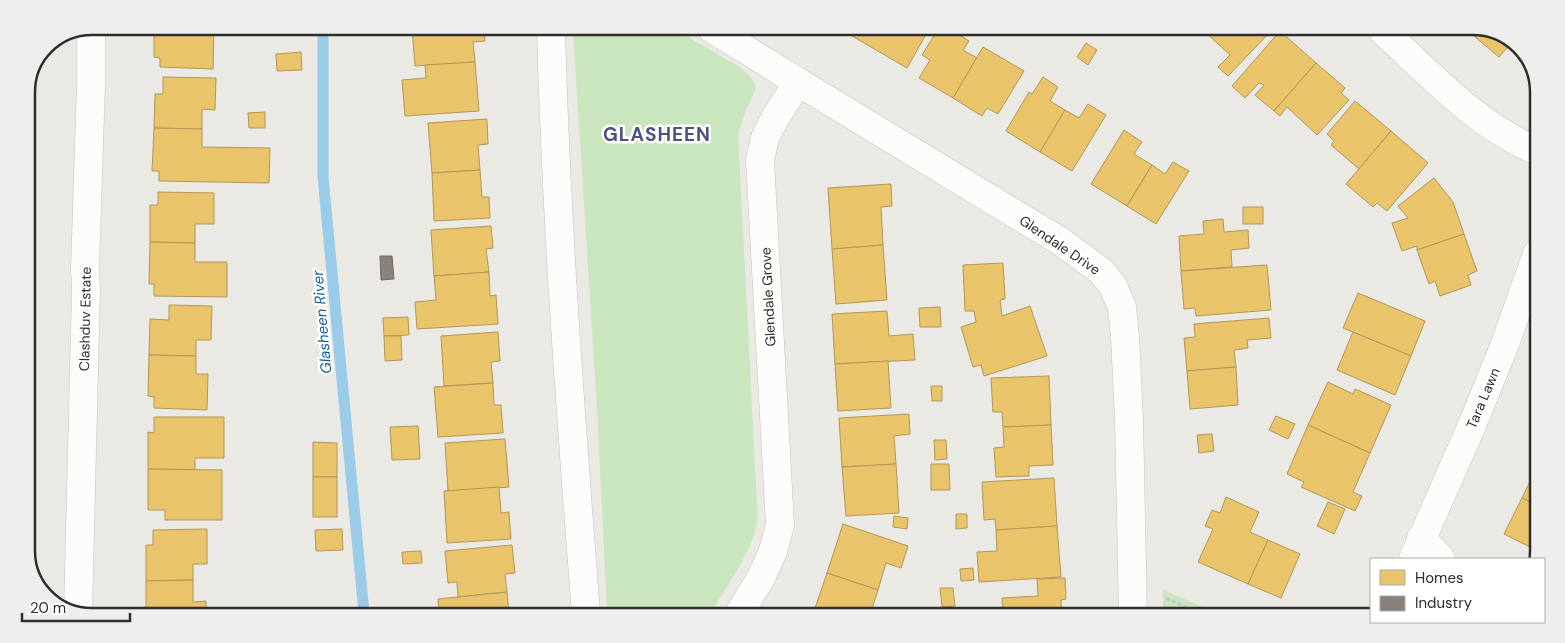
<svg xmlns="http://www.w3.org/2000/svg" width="1565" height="643" viewBox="0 0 1565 643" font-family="'DM Sans',sans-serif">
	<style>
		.green { fill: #c9e6be }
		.homes { fill: #e9c46a; stroke: #b19758 }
		.industry { fill: #8a817c; stroke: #6e6864 }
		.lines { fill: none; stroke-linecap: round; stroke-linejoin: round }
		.stream { stroke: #9accea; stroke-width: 11 }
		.minor-casing { stroke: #c4c4c4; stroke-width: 29 }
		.tertiary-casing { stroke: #c4c4c4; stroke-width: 29 }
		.path { stroke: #c8c8c8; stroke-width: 3; stroke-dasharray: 4 2.5; stroke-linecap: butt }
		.minor { stroke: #fcfcfb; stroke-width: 28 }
		.tertiary { stroke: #fcfcfb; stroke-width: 28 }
		.labels { text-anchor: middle; stroke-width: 5; stroke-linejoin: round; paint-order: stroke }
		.street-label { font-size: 14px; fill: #2d2d2d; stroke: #fff }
		.water-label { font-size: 15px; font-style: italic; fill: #115d9e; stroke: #fff }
		.district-label { font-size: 19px; font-weight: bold; letter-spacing: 1px; fill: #4e517e; stroke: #fff }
		.rim { fill: none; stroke: #2d2d2d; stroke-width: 2.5 }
	</style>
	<rect width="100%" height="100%" fill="#eae9e4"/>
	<g class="green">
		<path d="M574 28H673L741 68C763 88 756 87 746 110 743 118 741 126 738 134L757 505C757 514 758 524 755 532 746 559 725 590 710 614H609L607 610 597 408 573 31Z"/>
		<polygon points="1163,590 1225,616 1163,616"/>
	</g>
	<g class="homes">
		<polygon points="154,26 214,27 213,69 160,67 160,58 154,57"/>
		<polygon points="412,27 484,28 485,41 473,42 475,62 415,66"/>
		<polygon points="841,29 857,29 852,36"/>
		<polygon points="857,29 929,29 907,68 852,36"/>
		<polygon points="938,29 950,29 969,41 963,50 977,58 953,98 919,78 930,60 922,55"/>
		<polygon points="1272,30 1228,76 1218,67 1230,55 1204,31"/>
		<polygon points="1280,31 1316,63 1274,111 1255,95 1264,85 1259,83 1245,98 1232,86"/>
		<polygon points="1468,31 1498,31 1512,42 1499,57"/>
		<polygon points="1086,43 1097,50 1088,65 1077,57"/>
		<polygon points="983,47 1024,71 998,114 987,108 982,116 953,98"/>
		<polygon points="301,52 302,70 277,71 276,54"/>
		<polygon points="475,62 479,111 405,116 402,80 426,78 425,65"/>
		<polygon points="1316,63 1345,88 1341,93 1349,100 1317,135 1287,107 1280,116 1274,111"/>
		<polygon points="163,77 216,78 215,110 202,109 202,129 154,128 155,94 163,94"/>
		<polygon points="1043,77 1058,87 1050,101 1065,110 1040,152 1006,131 1029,92 1032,94"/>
		<polygon points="1355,101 1391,131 1359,169 1331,145 1334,141 1327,134"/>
		<polygon points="1088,104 1106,115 1072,171 1040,152 1065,110 1079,118"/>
		<polygon points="265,112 265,128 249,128 248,113"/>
		<polygon points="487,119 488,144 478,145 480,170 432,173 428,123"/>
		<polygon points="154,128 202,129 202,147 270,148 269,183 159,181 159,171 152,171"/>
		<polygon points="1124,130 1142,142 1134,154 1152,165 1127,206 1091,184"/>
		<polygon points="1391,131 1428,163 1387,211 1377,203 1373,207 1346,184"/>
		<polygon points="1173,162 1189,171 1156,224 1127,206 1152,165 1165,174"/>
		<polygon points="480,170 482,197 489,197 490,218 434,221 432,173"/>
		<polygon points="1434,178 1453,202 1464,234 1417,250 1417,246 1402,251 1392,223 1408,218 1398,206"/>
		<polygon points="891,184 892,206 881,207 883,245 832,249 828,188"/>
		<polygon points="158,192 214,193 214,224 195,224 195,243 150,242 150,205 158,205"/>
		<rect x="1243" y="207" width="20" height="17"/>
		<polygon points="1223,219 1224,232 1248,230 1249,248 1231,250 1232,267 1181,271 1179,236 1204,234 1203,221"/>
		<polygon points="491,226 493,248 486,249 489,272 434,276 431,230"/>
		<polygon points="1464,234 1477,271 1468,275 1471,285 1440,296 1435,281 1429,284 1417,250"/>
		<polygon points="150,242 195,243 195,262 227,262 227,297 154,296 154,284 149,284"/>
		<polygon points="883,245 887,300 836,304 832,249"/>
		<polygon points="1003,263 1005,299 1000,300 1002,316 1030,306 1047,356 984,376 981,365 973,367 961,327 976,322 974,311 965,311 963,265"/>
		<polygon points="1267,265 1271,310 1196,316 1195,308 1184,309 1181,271"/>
		<polygon points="489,272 490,296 496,295 498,324 417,329 415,302 436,300 434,276"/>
		<polygon points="1358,293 1425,321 1411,356 1343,328"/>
		<polygon points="169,305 212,306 211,340 196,340 196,356 149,355 150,319 169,320"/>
		<polygon points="940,307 941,327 920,327 919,308"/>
		<polygon points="887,311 889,336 913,334 915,360 835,364 832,314"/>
		<polygon points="408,317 409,335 384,336 383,318"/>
		<polygon points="1269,318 1271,338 1247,340 1248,348 1234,350 1236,367 1187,371 1184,338 1195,337 1194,324"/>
		<polygon points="498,332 500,361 491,362 493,383 444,386 441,336"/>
		<polygon points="1353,332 1411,356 1395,395 1337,370"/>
		<polygon points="384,336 401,336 402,360 385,361"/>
		<polygon points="149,355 196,356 196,374 208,374 207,410 154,408 154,397 148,396"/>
		<polygon points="888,361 891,408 838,411 835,364"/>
		<polygon points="1236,367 1238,405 1190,409 1187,371"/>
		<polygon points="1049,376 1051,425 1003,427 1002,412 993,412 991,378"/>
		<polygon points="1328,382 1353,394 1355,389 1391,405 1370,453 1308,425"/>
		<polygon points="493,383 494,405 501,405 503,433 438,437 434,387"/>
		<polygon points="931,386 942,386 942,401 932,401"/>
		<polygon points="909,414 910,434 894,436 896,464 842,467 839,418"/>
		<polygon points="1276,416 1295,424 1288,439 1269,430"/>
		<polygon points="154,417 224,417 224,458 195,458 195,470 148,469 148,432 154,433"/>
		<polygon points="1051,425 1053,465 1029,466 1029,476 996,477 994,448 1004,447 1003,427"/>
		<polygon points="1308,425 1370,453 1353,492 1362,496 1355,511 1301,487 1304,482 1287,474"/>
		<polygon points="418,426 420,459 392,460 390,427"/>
		<polygon points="1212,434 1214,451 1199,453 1197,435"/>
		<polygon points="505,439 509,487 448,491 445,443"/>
		<polygon points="934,440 946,440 947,459 935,460"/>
		<polygon points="313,442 337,443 337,477 313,477"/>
		<polygon points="896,464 899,513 846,516 842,467"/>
		<polygon points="931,464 949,464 950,490 931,490"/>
		<polygon points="148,469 222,470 222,520 165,520 165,510 148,510"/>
		<polygon points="1535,471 1535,504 1522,498"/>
		<rect x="313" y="477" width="24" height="40"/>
		<polygon points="1054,478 1057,526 996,530 995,519 984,520 982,482"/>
		<polygon points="499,487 501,513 509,512 511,539 447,543 444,491"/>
		<polygon points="1226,497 1259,512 1250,532 1268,540 1248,584 1198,562 1213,529 1205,526 1212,510 1220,513"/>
		<polygon points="1522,498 1535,504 1534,549 1504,534"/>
		<polygon points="1328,502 1345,509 1334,534 1317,526"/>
		<polygon points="956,514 967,514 967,528 956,529"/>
		<polygon points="894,516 908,518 907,529 893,527"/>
		<polygon points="843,524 908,546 901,568 886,563 878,590 827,573"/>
		<polygon points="1057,526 1061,577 979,582 977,552 997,551 996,530"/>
		<polygon points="207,529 207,564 193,564 193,580 146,581 146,545 153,545 153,530"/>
		<polygon points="342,529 343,550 316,551 315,530"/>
		<polygon points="1268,540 1300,554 1281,598 1248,584"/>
		<polygon points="512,545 515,573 505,574 507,592 458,597 457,582 448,583 445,551"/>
		<polygon points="421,551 422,563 403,564 402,552"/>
		<polygon points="973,568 974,580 961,581 960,569"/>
		<polygon points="827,573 878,590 870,615 813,614"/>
		<polygon points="1065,578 1066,599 1061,600 1062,615 1003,615 1002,598 1038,596 1037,579"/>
		<polygon points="193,580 193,602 206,601 206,612 146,612 146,581"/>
		<polygon points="940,588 953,588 955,606 942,607"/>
		<polygon points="507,592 509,613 439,613 438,599"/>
		<polygon points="974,609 975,615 960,615 959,611"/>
	</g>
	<polygon class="industry" points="380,256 392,256 394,279 381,280"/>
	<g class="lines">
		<polyline class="stream" points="323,27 323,177 364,613"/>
		<defs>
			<g id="minor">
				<path d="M551 28C556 223 571 419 586 614"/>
				<polyline points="711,28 798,82 775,118 765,138 760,160 780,525 773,551 761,578 739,614"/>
				<path d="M1383 31C1429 73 1479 128 1538 151"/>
				<polyline points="798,82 1060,241 1102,272 1113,286 1122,307 1125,337 1129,419 1133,616"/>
				<polyline points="1421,538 1441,559"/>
				<polyline points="1413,559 1473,423 1505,344 1537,254"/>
			</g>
			<polyline id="tertiary" points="78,612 86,290 85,269 91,84 91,27"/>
		</defs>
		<use href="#minor" class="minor-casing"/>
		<use href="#tertiary" class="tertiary-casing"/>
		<polyline class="path" points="1166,598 1207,616"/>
		<use href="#minor" class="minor"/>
		<use href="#tertiary" class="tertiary"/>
	</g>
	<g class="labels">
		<g class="street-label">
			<text transform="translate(1060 245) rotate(34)" y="5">Glendale Drive</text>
			<text transform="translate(768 297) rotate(-93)" y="5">Glendale Grove</text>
			<text transform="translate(85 319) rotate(-89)" y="5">Clashduv Estate</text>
			<text transform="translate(1483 398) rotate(-67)" y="5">Tara Lawn</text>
		</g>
		<g class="water-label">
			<text transform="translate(322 322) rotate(-95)" y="5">Glasheen River</text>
		</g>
		<g class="district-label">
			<text x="657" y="141">GLASHEEN</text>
		</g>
	</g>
	<path d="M0 0H1565V643H0ZM92 35H1473A57 57 0 0 1 1530 92V551A57 57 0 0 1 1473 608H92A57 57 0 0 1 35 551V92A57 57 0 0 1 92 35Z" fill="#eee" fill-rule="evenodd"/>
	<path class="rim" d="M92 35H1473A57 57 0 0 1 1530 92V551A57 57 0 0 1 1473 608H92A57 57 0 0 1 35 551V92A57 57 0 0 1 92 35Z"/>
	<rect x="1370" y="558" width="175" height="65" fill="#ffffff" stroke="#ababab"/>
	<rect x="1380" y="570" width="25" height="15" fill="#e9c46a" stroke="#ababab"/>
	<text x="1415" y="583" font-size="15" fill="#2d2d2d">Homes</text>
	<rect x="1380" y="596" width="25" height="15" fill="#8a817c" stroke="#ababab"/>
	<text x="1415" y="608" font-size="15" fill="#2d2d2d">Industry</text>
	<path d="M22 613v8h108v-8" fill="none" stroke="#2d2d2d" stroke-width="2.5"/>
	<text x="30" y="613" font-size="15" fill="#2d2d2d" stroke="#ffffff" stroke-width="4" paint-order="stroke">20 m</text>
</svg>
